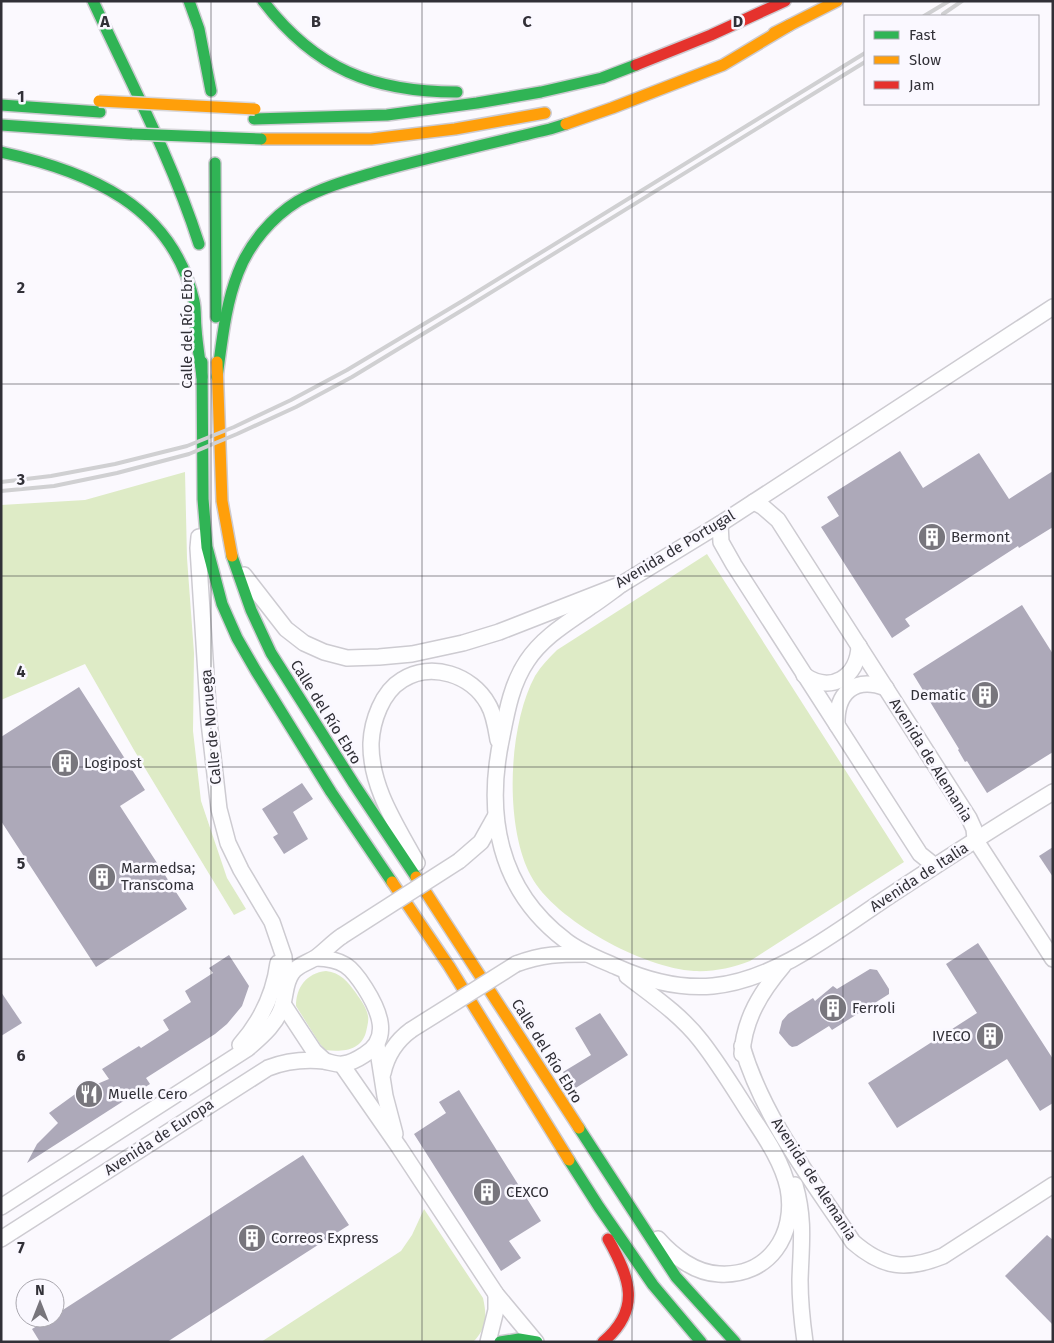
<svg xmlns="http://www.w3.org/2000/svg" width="1054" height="1343" viewBox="0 0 1054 1343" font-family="'Fira Sans',sans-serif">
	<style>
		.green { fill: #deebc6 }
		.building { fill: #ada9b9 }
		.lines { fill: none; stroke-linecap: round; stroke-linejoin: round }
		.street-casing { stroke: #cdcbd1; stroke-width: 18 }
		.fast-casing { stroke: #cdcbd1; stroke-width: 14 }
		.slow-casing { stroke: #cdcbd1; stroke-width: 14 }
		.jam-casing { stroke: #cdcbd1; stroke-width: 14 }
		.street { stroke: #fefeff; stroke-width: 15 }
		.fast { stroke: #30b455; stroke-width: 11 }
		.slow { stroke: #ff9f0a; stroke-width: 11 }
		.jam { stroke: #e5322d; stroke-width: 11 }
		.rail { stroke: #d0d0d2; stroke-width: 4 }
		.street-bridge-casing { stroke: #cdcbd1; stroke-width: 18; stroke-linecap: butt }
		.fast-bridge-casing { stroke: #d8d7db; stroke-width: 14; stroke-linecap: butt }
		.slow-bridge-casing { stroke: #d8d7db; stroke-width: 14; stroke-linecap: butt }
		.street-bridge { stroke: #fefeff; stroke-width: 15 }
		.fast-bridge { stroke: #30b455; stroke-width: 11 }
		.slow-bridge { stroke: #ff9f0a; stroke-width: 11 }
		.grid { fill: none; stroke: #313037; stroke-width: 1; stroke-opacity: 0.55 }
		.labels { text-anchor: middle; stroke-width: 5; stroke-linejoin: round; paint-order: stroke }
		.street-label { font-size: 15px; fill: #313037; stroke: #faf8ff }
		.poi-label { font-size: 15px; fill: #313037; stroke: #faf8ff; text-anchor: start }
		.grid-label { font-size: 16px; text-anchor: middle; font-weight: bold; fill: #313037; stroke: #faf8ff; stroke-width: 5; stroke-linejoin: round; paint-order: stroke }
	</style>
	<rect width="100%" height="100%" fill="#fbf9fe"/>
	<g class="green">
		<polygon points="185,472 187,558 194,653 193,731 201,801 227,878 246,909 234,915 134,750 85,664 1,700 1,505 85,500"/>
		<path d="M707 554 904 862 750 961C732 968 713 972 694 971 644 968 555 921 531 876 504 826 508 726 535 676 541 666 549 658 557 650Z"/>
		<path d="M326 971C341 973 347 981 356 993 360 999 367 1008 368 1016 369 1021 367 1027 366 1032 361 1051 342 1052 325 1050L320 1044 296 1006C296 988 306 973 326 971Z"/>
		<path d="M424 1209 483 1298C487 1316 487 1328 473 1342H261L401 1251 412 1235Z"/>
	</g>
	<g class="building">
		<polygon points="900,451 923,488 979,453 1009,499 1053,471 1053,527 1019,548 1018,546 905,619 910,626 892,638 821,527 839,516 827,497"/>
		<polygon points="1022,605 1053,654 1053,752 987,793 967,761 965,762 958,750 959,749 913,674"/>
		<polygon points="79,687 145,790 120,806 187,909 96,967 1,821 1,737"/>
		<polygon points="302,783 313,799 293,812 308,839 284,854 273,837 278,834 262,809"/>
		<polygon points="1053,847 1053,877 1039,856"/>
		<polygon points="978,943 1053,1059 1053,1103 1040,1111 1007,1059 897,1128 868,1083 977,1013 946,964"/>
		<polygon points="229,955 249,986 242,1006 227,1024 215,1034 146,1078 150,1084 27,1163 37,1144 58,1123 49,1113 78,1092 109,1079 102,1069 139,1046 141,1048 169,1030 163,1020 191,1002 185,991 213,973 209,968"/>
		<polygon points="870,969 877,970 889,989 889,994 832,1030 829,1026 797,1046 792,1047 789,1045 779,1033 782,1021 788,1014 813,998 815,1001 833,986 837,989"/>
		<polygon points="1,992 22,1023 1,1036"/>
		<polygon points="600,1013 628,1055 574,1089 563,1072 591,1055 575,1028"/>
		<polygon points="459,1090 541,1221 509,1241 521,1258 501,1271 414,1134 446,1113 439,1102"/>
		<polygon points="303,1155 349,1225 167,1342 40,1342 32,1329 50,1318 55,1318 55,1315"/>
		<polygon points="1047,1235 1053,1240 1053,1325 1005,1276"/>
	</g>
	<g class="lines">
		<defs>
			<g id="street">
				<polyline points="754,502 763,507 778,520 969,818 974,829 975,839 1053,959"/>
				<polyline points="720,524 721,542 734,565 920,854 935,866"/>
				<polyline points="199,537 198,548 209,722 219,809 228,843 241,870 272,922 284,957 286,985"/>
				<polyline points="244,575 286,629 304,643 324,652 347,658 379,657 412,654 463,643 499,632 622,584 720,524 1053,307"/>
				<path d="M622 584C611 592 601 600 590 607 567 623 543 637 527 661 512 683 507 710 502 736 485 814 498 889 565 940 580 952 599 959 617 967 646 980 680 989 713 986 777 980 838 930 891 895 944 860 998 825 1053 792"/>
				<path d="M804 675C831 694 858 677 859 646"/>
				<path d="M837 725C836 693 854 676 886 688"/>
				<polyline points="459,861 481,842 495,817"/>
				<path d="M417 863C397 826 370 787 371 743 372 721 382 692 402 680 431 661 472 675 488 704 494 714 496 728 498 740"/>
				<path d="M516 964C543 954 559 954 587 954"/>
				<path d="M627 976C653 996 681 1015 701 1041 719 1064 734 1089 750 1114 765 1137 782 1161 788 1188 797 1234 769 1277 719 1274 695 1273 673 1256 658 1239"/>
				<polyline points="283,1004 314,1051 325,1061"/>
				<path d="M240 1045C261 1021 274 994 278 963"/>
				<polyline points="377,1045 385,1096 395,1134"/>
				<path d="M742 1046C763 1118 812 1180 853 1242 883 1268 906 1271 943 1256L1053 1185"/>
				<path d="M742 1054C744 1019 761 992 783 966"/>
				<polyline points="342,1065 399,1147 496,1294 536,1342"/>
				<path d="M383 1073C387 1055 396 1041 411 1030"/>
				<path d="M795 1185C805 1220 801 1246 800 1280 800 1301 802 1321 805 1342"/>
				<path d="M1 1207 247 1049C261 1037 279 1022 283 1003 286 993 285 983 292 973 298 964 309 963 318 956 326 950 333 942 342 936"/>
				<path d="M1 1239 268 1068C286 1061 304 1059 324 1061 330 1062 337 1065 343 1064 350 1063 358 1059 364 1055 392 1039 379 1010 365 988 351 966 343 959 316 958"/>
				<polyline points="488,1342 496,1310 496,1294"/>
			</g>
			<g id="fast">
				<path d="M93 1C130 81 172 160 199 244"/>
				<polyline points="189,1 199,29 211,91"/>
				<path d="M263 1C315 69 373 92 457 92"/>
				<polyline points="1,105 100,112"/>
				<polyline points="254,119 387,115 477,103 541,92 602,78 636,65"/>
				<polyline points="1,125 132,134"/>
				<path d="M1 152C88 171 172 205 194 301 196 310 195 319 196 328 197 344 200 361 202 377"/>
				<polyline points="215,163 216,317"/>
				<polyline points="202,362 203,499 207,547 222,604 237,638 256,671 331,792 392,882"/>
				<path d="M217 377C222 342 225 306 238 273 249 244 272 217 298 201 323 187 349 180 376 172 434 156 492 143 550 129L566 124"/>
				<polyline points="232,556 251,610 271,653 354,784 416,877"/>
				<polyline points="579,1128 676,1277 735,1342"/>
				<polyline points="569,1160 599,1207 653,1285 701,1342"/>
				<polyline points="500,1342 519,1339 537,1342"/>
			</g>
			<g id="slow">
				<polyline points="774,33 837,1"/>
				<polyline points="566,124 612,108 723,65 790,25"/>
				<polyline points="261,139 371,139 455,129 545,113"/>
				<polyline points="217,362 222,501 232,556"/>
				<polyline points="416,877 579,1128"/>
				<polyline points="392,882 449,966 569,1160"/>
			</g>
			<g id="jam">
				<polyline points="636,65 711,35 785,1"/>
				<path d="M603 1342C642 1309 630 1278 608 1239"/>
			</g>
		</defs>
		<use href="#street" class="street-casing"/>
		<use href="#fast" class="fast-casing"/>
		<use href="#slow" class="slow-casing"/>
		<use href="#jam" class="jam-casing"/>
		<use href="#street" class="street"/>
		<use href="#fast" class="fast"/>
		<use href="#slow" class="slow"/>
		<use href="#jam" class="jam"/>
		<g class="rail">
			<polyline points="943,14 962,1"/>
			<polyline points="924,16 949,1"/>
			<polyline points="1,482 51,476 115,464 187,446 234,427 291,400 347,370 464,300 865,53"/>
			<polyline points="1,491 54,486 117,473 189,454 237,434 296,407 352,377 469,306 865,62"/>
		</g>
		<defs>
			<g id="street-bridge">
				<polyline points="342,936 459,861"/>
				<polyline points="411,1030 516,964"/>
			</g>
			<polyline id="fast-bridge" points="132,134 261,139"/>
			<polyline id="slow-bridge" points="99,101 255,109"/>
		</defs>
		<use href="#street-bridge" class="street-bridge-casing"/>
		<use href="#fast-bridge" class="fast-bridge-casing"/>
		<use href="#slow-bridge" class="slow-bridge-casing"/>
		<use href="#street-bridge" class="street-bridge"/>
		<use href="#fast-bridge" class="fast-bridge"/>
		<use href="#slow-bridge" class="slow-bridge"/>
	</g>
	<path class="grid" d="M211 1V1342M422 1V1342M632 1V1342M843 1V1342M1 192H1053M1 384H1053M1 576H1053M1 767H1053M1 959H1053M1 1151H1053"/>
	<defs>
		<symbol id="building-disc" viewBox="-11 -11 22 22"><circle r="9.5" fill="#78767d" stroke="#faf8ff"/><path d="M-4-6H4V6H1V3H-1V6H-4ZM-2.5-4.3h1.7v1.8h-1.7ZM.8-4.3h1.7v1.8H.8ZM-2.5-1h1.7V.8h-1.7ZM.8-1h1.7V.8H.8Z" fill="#fff"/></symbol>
		<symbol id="restaurant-disc" viewBox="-11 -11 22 22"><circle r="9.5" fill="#78767d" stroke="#faf8ff"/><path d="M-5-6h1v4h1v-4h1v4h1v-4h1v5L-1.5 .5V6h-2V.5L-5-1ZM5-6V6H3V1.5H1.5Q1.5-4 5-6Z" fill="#fff"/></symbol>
	</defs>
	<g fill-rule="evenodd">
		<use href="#building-disc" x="916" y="521" width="32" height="32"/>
		<use href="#building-disc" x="969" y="679" width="32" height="32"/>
		<use href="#building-disc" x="49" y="747" width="32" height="32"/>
		<use href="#building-disc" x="86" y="861" width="32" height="32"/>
		<use href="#building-disc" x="817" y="992" width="32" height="32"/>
		<use href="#building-disc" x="974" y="1020" width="32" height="32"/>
		<use href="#restaurant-disc" x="73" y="1078" width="32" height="32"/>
		<use href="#building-disc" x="471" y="1176" width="32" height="32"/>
		<use href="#building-disc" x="236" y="1222" width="32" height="32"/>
	</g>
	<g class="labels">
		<g class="street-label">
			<text transform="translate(187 329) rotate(-90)" y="5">Calle del Río Ebro</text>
			<text transform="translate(675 549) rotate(-31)" y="5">Avenida de Portugal</text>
			<text transform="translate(326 712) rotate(58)" y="5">Calle del Río Ebro</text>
			<text transform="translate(211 727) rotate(-95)" y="5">Calle de Noruega</text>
			<text transform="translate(931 760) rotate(58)" y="5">Avenida de Alemania</text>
			<text transform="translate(919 877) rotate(-33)" y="5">Avenida de Italia</text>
			<text transform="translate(547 1051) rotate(58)" y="5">Calle del Río Ebro</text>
			<text transform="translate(159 1137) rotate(-33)" y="5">Avenida de Europa</text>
			<text transform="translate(814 1179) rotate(57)" y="5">Avenida de Alemania</text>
		</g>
		<g class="poi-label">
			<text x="951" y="542">Bermont</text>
			<text x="966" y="700" text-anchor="end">Dematic</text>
			<text x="84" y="768">Logipost</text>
			<text x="121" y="873">Marmedsa;<tspan x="121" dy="17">Transcoma</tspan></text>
			<text x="852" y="1013">Ferroli</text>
			<text x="971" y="1041" text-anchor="end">IVECO</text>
			<text x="108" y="1099">Muelle Cero</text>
			<text x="506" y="1197">CEXCO</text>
			<text x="271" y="1243">Correos Express</text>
		</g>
	</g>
	<g class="grid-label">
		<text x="105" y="27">A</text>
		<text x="316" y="27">B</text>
		<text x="527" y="27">C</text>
		<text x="738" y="27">D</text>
		<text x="21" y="102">1</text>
		<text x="21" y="293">2</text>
		<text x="21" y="485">3</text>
		<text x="21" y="677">4</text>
		<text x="21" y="869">5</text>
		<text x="21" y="1061">6</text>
		<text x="21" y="1253">7</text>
	</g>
	<rect width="1054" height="1343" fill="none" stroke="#313037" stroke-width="5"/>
	<rect x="864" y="15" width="175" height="90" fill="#faf8ff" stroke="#aaa8af"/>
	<rect x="874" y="31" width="25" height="8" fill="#30b455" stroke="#aaa8af"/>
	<text x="909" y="40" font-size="15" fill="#313037">Fast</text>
	<rect x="874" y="56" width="25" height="8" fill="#ff9f0a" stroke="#aaa8af"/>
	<text x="909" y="65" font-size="15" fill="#313037">Slow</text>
	<rect x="874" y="81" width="25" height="8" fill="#e5322d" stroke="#aaa8af"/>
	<text x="909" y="90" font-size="15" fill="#313037">Jam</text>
	<g transform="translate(40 1303)"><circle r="24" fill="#faf8ff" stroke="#aaa8af"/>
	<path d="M0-4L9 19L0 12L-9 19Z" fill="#78767d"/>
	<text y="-8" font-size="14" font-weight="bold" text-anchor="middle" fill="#313037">N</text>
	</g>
</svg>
